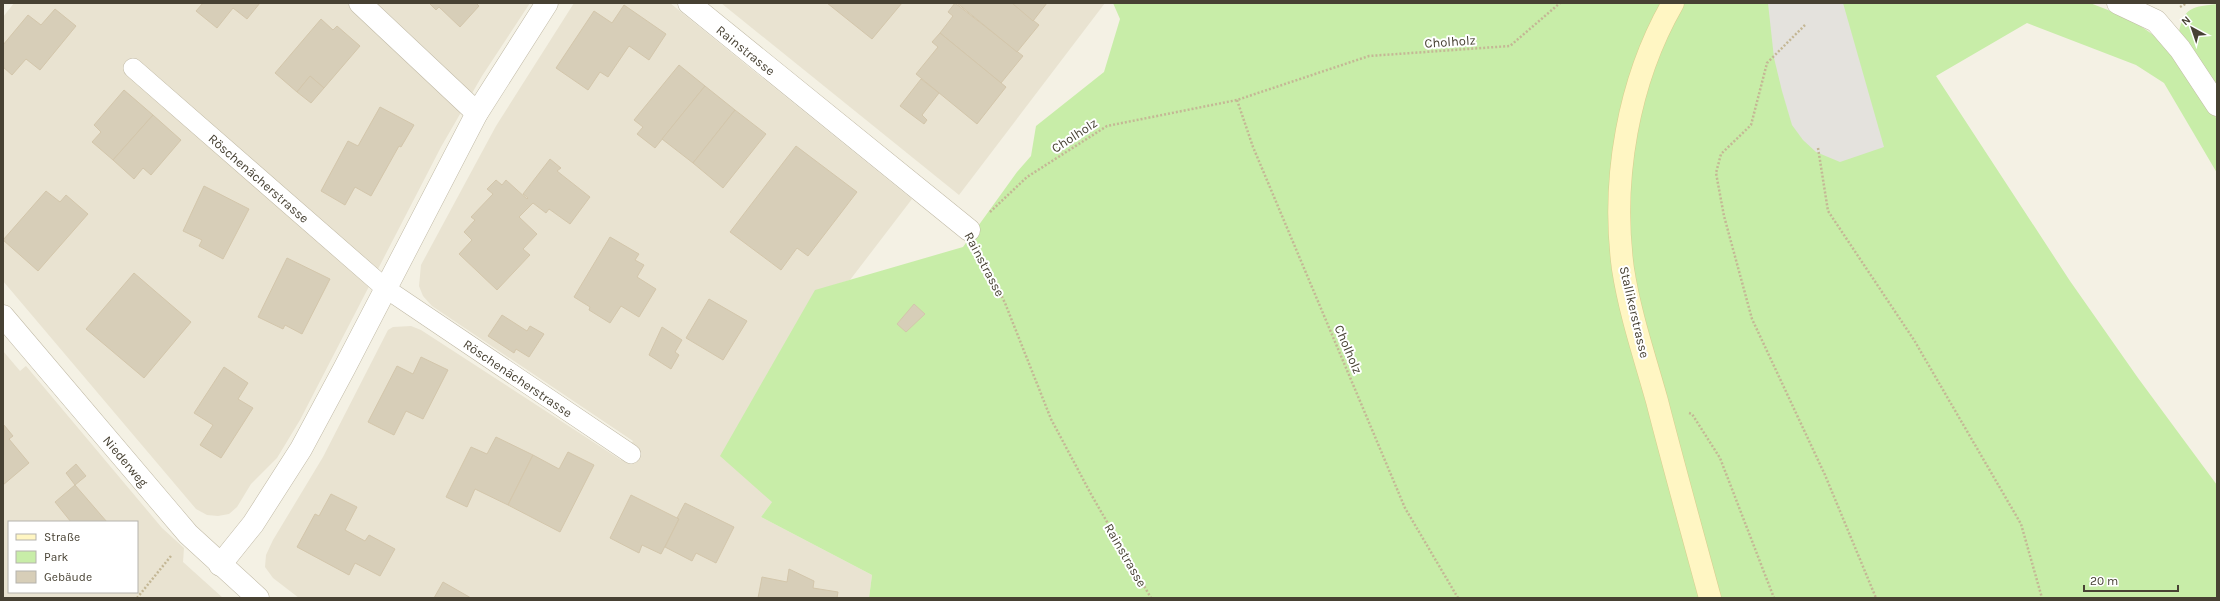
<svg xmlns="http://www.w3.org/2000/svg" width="2220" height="601" viewBox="0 0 2220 601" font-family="Karla,sans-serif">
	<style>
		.residential { fill: #e9e3d1; fill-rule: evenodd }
		.green { fill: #c8eda8 }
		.parking { fill: #e4e2dd }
		.building { fill: #d7ceb8; stroke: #d3c6ab }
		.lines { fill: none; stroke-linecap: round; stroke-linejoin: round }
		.lane-casing { stroke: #c1baa6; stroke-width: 20 }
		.street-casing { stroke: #c1baa6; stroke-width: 23 }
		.secondary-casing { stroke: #d9cc8e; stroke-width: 23 }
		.path { stroke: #c4b795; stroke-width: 2.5; stroke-dasharray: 2 2; stroke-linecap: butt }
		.lane { stroke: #fff; stroke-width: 19 }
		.street { stroke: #fff; stroke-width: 22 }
		.secondary { stroke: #fff6c3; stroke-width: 22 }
		.labels { text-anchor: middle; stroke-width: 4; stroke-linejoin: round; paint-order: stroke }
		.street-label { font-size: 13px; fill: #474133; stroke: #fff }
	</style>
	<rect width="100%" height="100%" fill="#f4f1e4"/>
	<g class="residential">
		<polygon points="14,3 530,3 482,76 441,147 300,420 277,458 251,484 237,507 229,514 218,516 207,515 196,509 3,281 3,17"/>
		<polygon points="574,3 670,3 912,199 850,280 815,291 772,502 761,517 872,575 869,598 299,598 273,578 265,567 266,555 273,540 323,457 388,330 393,327 411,326 421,330 621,460 633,441 432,306 423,296 419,286 421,265 496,126"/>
		<polygon points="721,3 1105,3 959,195"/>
		<path d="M3 351 20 371 26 366 162 528 184 548 183 562 223 598H3ZM9 522H137V592H9Z"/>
	</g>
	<g class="green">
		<path d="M1113 3H2090C2147 24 2171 42 2202 95 2206 103 2215 112 2217 121 2220 135 2217 158 2217 173L2164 83 2136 65 2027 23 1936 76 2070 281 2138 378 2217 485V598H869L872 575 761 517 772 502 720 456 815 290 963 247 1017 172 1031 156 1036 126 1104 72 1120 19Z"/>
		<path d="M2217 4V89L2179 32C2184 6 2194 7 2217 4Z"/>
	</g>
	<polygon class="parking" points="1768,3 1843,3 1884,147 1840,162 1816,152 1803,140 1792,125 1782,91 1774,58"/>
	<g class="building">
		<polygon points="203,3 260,3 247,19 233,8 217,28 196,11"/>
		<polygon points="429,3 476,3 479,6 460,27 439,7 436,10"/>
		<polygon points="827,3 902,3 872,39"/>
		<polygon points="955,3 1023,56 1001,83 940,33 953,16 948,12"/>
		<polygon points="957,3 1012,3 1039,25 1017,52"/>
		<polygon points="1012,3 1047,3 1033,21"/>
		<polygon points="624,5 666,34 649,60 629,46 608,77 600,72 588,90 556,68 594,11 612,23"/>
		<polygon points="55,9 76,26 40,70 26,59 12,75 3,67 3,45 28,15 41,25"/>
		<polygon points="321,19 333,30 337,26 360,46 324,88 310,76 297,92 275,73"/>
		<polygon points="940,33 1006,87 977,124 916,74 938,47 932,42"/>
		<polygon points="679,65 705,86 655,148 637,134 643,127 634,120"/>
		<polygon points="310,76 324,88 311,103 297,92"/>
		<polygon points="921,79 939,93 922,115 927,120 924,124 900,106"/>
		<polygon points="705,86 735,110 693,163 662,139"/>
		<polygon points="124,90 153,115 113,160 92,142 101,132 94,125"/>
		<polygon points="380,107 414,125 401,147 399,146 371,196 355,187 345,205 321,191 348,141 358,146"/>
		<polygon points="735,110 766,134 723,188 693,163"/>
		<polygon points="153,115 181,140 151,175 143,168 134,179 113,160"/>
		<polygon points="796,146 857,192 808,256 797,248 781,270 730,232"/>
		<polygon points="550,159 561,168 557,171 590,197 570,224 549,209 546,213 533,203 519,217 537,234 523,249 530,255 497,290 459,254 472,240 464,232 475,220 471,217 493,194 487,189 496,180 502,185 506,180 527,199 528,198 523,194"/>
		<polygon points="204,186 249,209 223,259 199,246 202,240 183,231"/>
		<polygon points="46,191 60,202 66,195 88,214 38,271 3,240"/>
		<polygon points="610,237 639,254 635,260 644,265 637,277 656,289 639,317 621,306 610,323 589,310 590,307 574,297"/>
		<polygon points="287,258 330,279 302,334 285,325 283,329 258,317"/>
		<polygon points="134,273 191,322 144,378 86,329"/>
		<polygon points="709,299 747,321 723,360 686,338"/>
		<polygon points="914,304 925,314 906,332 897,324"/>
		<polygon points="502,315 527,331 530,326 544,334 529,357 516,349 514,353 488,336"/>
		<polygon points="662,327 682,340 675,352 679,355 671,369 649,355"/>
		<polygon points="421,357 448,370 423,419 406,411 394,435 368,422 397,366 413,374"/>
		<polygon points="224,367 248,383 238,399 253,408 221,458 200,445 213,425 194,413"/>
		<polygon points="4,425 13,436 9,439 29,463 3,485"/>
		<polygon points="496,437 533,455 508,505 475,489 467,507 446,497 471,447 487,454"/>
		<polygon points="568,452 594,465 560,532 508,505 533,455 559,469"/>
		<polygon points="76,464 86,476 75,485 66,473"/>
		<polygon points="75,485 107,522 71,522 55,502"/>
		<polygon points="331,494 357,507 345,530 365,541 369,535 395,549 380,576 355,563 349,575 297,547 315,514 319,516"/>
		<polygon points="631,495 679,519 661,554 642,545 639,553 610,538"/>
		<polygon points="685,503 734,527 716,563 696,553 692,561 665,547 679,519 677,518"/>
		<polygon points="789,569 814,581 813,588 838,592 837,598 758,598 762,577 787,582"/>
		<polygon points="443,582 471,598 434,598"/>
	</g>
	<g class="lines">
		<defs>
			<polyline id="lane" points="133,68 385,288 631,454"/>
			<g id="street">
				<polyline points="360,3 477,113"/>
				<polyline points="689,3 969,230"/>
				<polyline points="2118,3 2156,21 2180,49 2217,105"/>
				<polyline points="3,316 188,534 258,598"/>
				<polyline points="220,565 253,524 301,449 344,369 477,113 547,3"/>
			</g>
			<path id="secondary" d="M1673 3C1628 81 1611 180 1623 269 1630 314 1645 358 1657 401 1674 467 1692 532 1710 598"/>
		</defs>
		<use href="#lane" class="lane-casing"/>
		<use href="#street" class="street-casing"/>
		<use href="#secondary" class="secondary-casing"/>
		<g class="path">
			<polyline points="2180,7 2187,3"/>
			<polyline points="1805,25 1767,63 1751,125 1721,154 1716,173 1724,216 1752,319 1825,475 1876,598"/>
			<polyline points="1237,100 1253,147 1405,508 1458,598"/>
			<polyline points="1818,148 1828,211 1914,340 2021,524 2042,598"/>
			<polyline points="990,212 1027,177 1107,126 1237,100 1369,56 1510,46 1560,3"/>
			<polyline points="981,253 1005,303 1051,419 1092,496 1151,598"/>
			<polyline points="1689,413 1692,414 1720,458 1774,598"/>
			<polyline points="137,598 171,556"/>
		</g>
		<use href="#lane" class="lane"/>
		<use href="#street" class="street"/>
		<use href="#secondary" class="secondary"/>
	</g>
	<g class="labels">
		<g class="street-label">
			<text transform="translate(1450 41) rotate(-4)" y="5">Cholholz</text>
			<text transform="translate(746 50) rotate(39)" y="5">Rainstrasse</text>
			<text transform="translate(1074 135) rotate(-33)" y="5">Cholholz</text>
			<text transform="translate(259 178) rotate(41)" y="5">Röschenächerstrasse</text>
			<text transform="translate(985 264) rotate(62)" y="5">Rainstrasse</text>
			<text transform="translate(1635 312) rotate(77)" y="5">Stallikerstrasse</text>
			<text transform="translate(1349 349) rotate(67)" y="5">Cholholz</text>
			<text transform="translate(518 378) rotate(34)" y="5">Röschenächerstrasse</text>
			<text transform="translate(126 461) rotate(50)" y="5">Niederweg</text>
			<text transform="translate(1126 555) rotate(60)" y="5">Rainstrasse</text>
		</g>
	</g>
	<rect width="2220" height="601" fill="none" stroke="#474133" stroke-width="8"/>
	<rect x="8" y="521" width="130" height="72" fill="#ffffff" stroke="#b5b3ad"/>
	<rect x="16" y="534" width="20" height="6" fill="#fff6c3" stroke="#b5b3ad"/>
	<text x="44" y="541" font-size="12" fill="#474133">Straße</text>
	<rect x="16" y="551" width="20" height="12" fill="#c8eda8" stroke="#b5b3ad"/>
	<text x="44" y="561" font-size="12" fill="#474133">Park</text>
	<rect x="16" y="571" width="20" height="12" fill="#d7ceb8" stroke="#b5b3ad"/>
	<text x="44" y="581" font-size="12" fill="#474133">Gebäude</text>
	<g transform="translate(2192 28) rotate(320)" stroke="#ffffff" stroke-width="3" paint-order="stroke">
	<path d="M0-3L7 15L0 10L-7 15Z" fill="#474133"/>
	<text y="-6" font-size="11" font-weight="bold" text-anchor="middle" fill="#474133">N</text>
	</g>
	<path d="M2084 585v6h94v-6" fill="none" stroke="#474133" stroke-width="2"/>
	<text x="2090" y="585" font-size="12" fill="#474133" stroke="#ffffff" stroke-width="3" paint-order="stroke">20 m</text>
</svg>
